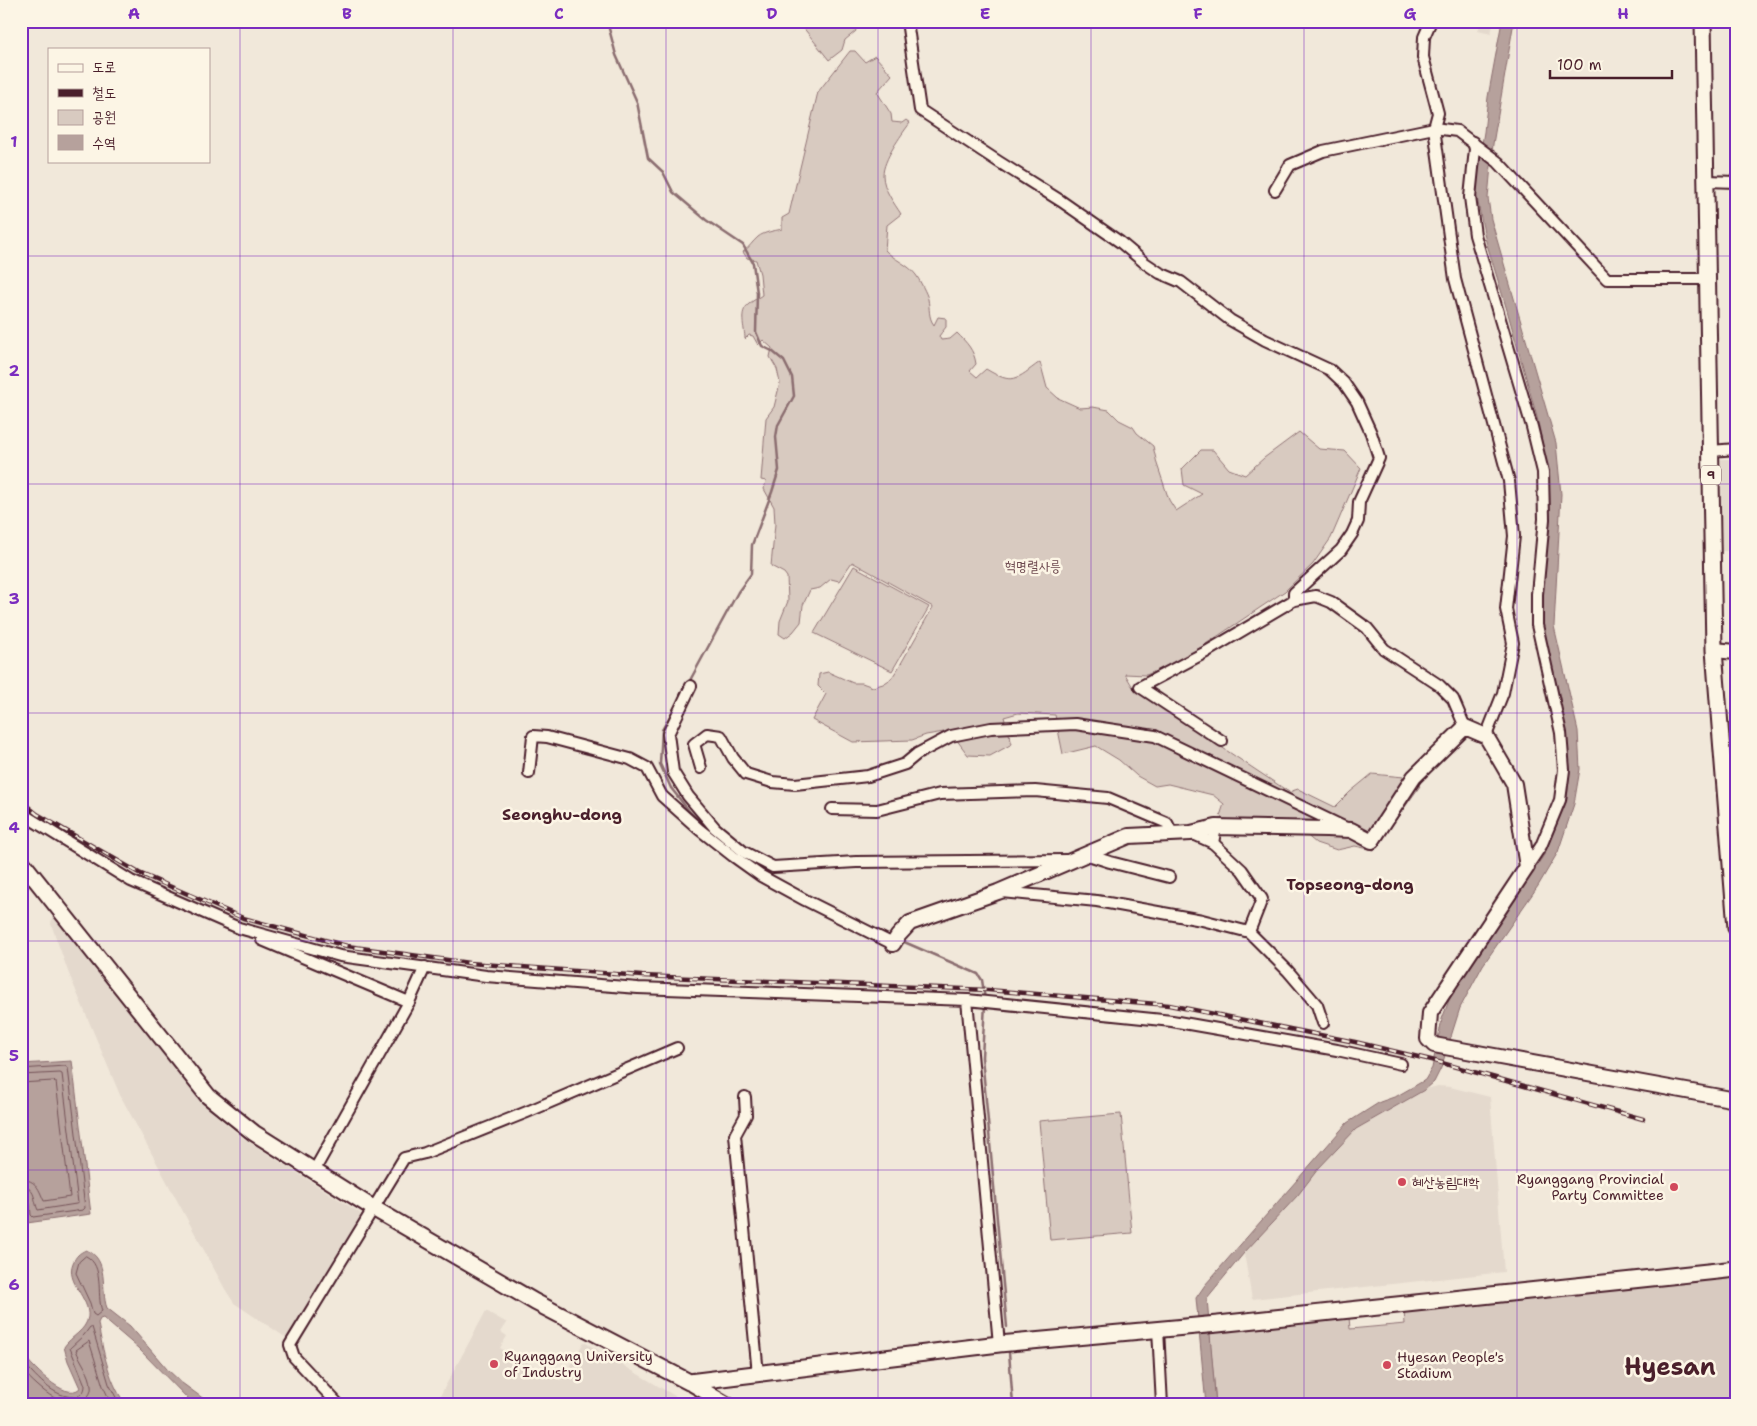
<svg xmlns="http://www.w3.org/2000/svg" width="1757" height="1426" viewBox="0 0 1757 1426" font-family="'Shantell Sans','Poor Story',sans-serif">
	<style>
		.built { fill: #e4d9cd }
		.green { fill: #d8cac0; stroke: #917476 }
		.water { fill: #b6a19c; stroke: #8b6d6f }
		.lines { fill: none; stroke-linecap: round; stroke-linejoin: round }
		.shore { stroke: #755358; stroke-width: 1 }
		.stream { stroke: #8b6d6f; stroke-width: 2.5 }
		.street-casing { stroke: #4a1f2b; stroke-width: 14 }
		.secondary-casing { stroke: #4a1f2b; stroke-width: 18 }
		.primary-casing { stroke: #4a1f2b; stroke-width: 19 }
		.street { stroke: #fcf5e5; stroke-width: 10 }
		.secondary { stroke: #fcf5e5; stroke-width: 14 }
		.primary { stroke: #fcf5e5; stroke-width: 15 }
		.rail-casing { stroke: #4a1f2b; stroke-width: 4.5 }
		.rail { stroke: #fcf5e5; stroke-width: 2.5; stroke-dasharray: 8; stroke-linecap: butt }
		.grid { fill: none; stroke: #7b2cbf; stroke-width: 1; stroke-opacity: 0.55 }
		.poi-dot { fill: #d1495b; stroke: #fcf5e5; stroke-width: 2 }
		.labels { text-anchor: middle; stroke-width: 5; stroke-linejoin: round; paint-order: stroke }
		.shield { fill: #fcf5e5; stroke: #7f5f63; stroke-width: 1 }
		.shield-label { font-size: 12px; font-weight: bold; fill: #4a1f2b }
		.park-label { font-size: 14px; fill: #6e4a50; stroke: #fcf5e5 }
		.poi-label { font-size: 14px; fill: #4a1f2b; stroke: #fcf5e5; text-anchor: start }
		.quarter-label { font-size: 16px; font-weight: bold; fill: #4a1f2b; stroke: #fcf5e5 }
		.town-label { font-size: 24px; font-weight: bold; fill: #4a1f2b; stroke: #fcf5e5 }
		.neatline { fill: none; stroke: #7b2cbf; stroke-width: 2 }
		.grid-label { font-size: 16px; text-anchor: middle; font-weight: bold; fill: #7b2cbf }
	</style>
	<rect width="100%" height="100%" fill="#f1e8da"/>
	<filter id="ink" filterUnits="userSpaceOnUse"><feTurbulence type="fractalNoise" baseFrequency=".02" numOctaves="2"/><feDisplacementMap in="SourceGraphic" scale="10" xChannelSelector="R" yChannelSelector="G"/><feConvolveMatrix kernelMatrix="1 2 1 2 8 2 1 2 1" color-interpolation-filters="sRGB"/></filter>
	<g filter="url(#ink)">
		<g class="built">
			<polygon points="1482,21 1494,21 1491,33 1478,30"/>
			<polygon points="1720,459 1736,459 1736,551 1722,551"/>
			<polygon points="53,910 197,1095 212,1112 243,1138 360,1213 361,1220 288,1339 234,1303 225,1289 120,1095 69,974 51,924"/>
			<polygon points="1438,1086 1450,1087 1490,1097 1504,1272 1252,1299 1244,1253 1298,1195 1318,1169 1338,1146 1356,1129 1426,1089"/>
			<polygon points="486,1311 507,1323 501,1332 507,1336 500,1348 561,1380 584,1342 690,1405 455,1405 440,1396"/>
		</g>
		<g class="green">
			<polygon points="798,21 852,21 856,31 845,40 842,50 829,60"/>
			<path d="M850 51H855L865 62 875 56 892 75 877 92 891 114 892 122 902 123 906 120 910 123C901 135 883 160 883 175 883 189 894 203 901 214L887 225 885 250C894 260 908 264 916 275 919 279 927 294 928 299 930 309 928 317 934 325L938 317 946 318V327L939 336 941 340 950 339 957 333C967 343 974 350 976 364L970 371 977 377 986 369C1014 386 1016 379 1040 362L1047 388 1058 398 1080 408 1093 407 1109 410 1119 420 1133 427 1137 433 1153 446 1157 464 1169 500 1176 511 1202 494 1184 485 1182 469 1201 450H1213L1229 469 1245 475 1264 458 1299 432 1319 449 1345 451 1361 468 1331 538 1313 564 1285 591 1179 662 1146 675 1125 674 1134 689 1289 792 1298 789 1335 807 1350 792 1372 774 1404 777 1420 786 1374 850 1355 846 1337 850 1316 843 1288 820 1253 834 1238 836 1220 816 1224 804 1213 795 1168 784 1155 786 1137 776 1119 760 1096 746 1063 754 1055 715 1018 713 1004 717 1012 744 990 756 968 755 950 731 926 735 912 740 853 742 812 720 826 694 818 686 819 674 828 672 853 683H862L873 687 883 684 891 679 899 667 933 607 852 562 839 581 831 579 820 588 810 590 803 605 801 622 793 632 785 638 779 634 780 621 788 601 787 577 784 573 771 566 775 524 774 507 764 489 766 481 761 480 766 418 774 407 780 383 777 369 770 357 772 348 763 340 758 345 753 336 749 335 745 339C745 328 738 312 749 304 752 301 758 298 762 295L760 274 756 260 747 258 743 252C749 248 752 242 758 237 764 232 774 231 782 229V218L789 214 818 92Z"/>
			<polygon points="854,566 929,607 892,671 814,633"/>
			<polygon points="1121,1114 1132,1233 1050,1240 1039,1121"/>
			<polygon points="1724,1277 1736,1277 1736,1405 1216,1405 1209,1330 1349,1317 1350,1329 1405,1324 1404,1310 1482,1303 1506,1302"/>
		</g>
		<g class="water">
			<polygon points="1502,21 1514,21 1493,144 1488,198 1491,219 1556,443 1561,494 1554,626 1578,731 1580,769 1574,804 1558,852 1538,886 1483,965 1460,1008 1441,1068 1434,1082 1426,1089 1356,1129 1318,1169 1298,1195 1244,1253 1207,1298 1216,1405 1206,1405 1196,1298 1205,1285 1347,1123 1380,1102 1397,1096 1425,1080 1432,1068 1442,1019 1454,987 1476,953 1544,855 1567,800 1570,767 1566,732 1554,675 1542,626 1541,594 1550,507 1549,476 1537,417 1507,310 1485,238 1475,187 1484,132 1488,97"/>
			<polygon points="72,1061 91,1214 27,1223 21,1180 21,1064"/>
			<path d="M86 1250C110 1259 100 1290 107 1308L130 1326 167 1369 182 1383 212 1405H194L138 1348 103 1318 100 1319 98 1323C102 1348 110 1387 127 1405H21V1352C30 1364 65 1403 80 1388L68 1361 64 1347C71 1336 86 1331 88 1317 90 1298 65 1282 73 1263 76 1256 79 1253 86 1250Z"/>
		</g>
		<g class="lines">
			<g class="shore">
				<path d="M21 1069 65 1066 68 1068 85 1208 83 1210 33 1217 31 1215C30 1207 31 1194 21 1193"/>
				<path d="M21 1075 60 1073 62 1074 78 1203 76 1204 38 1210C33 1200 37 1188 21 1186"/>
				<path d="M21 1083 53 1081 56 1082 70 1197 44 1201C39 1190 37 1180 21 1179"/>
				<path d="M86 1256C105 1266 96 1294 102 1311L96 1316 93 1314 90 1303 76 1273 79 1262Z"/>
				<path d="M21 1360C34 1374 54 1400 76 1396 82 1395 85 1391 85 1385L70 1348 84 1335 90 1327H92L109 1384 120 1405"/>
				<path d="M21 1369C34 1383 63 1414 84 1399 89 1397 92 1391 91 1386 91 1374 80 1361 76 1350L89 1341 103 1386 112 1405"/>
			</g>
			<g class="stream">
				<polyline points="607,21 616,55 637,102 648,158 663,172 673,192 706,220 743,245 753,263 757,293 756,332 762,346 772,351 784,361 792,377 794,396 778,425 776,437 779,470 772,492 752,545 751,574 738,592 688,684"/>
				<polyline points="679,700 662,730 660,764 671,788 689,811 711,832"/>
				<polyline points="757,867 769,875"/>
				<polyline points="870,927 892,937"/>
				<polyline points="902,941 978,974 982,980 985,999"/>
				<polyline points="985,1004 982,1057 1007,1327"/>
				<polyline points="1009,1352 1013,1405"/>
			</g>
			<defs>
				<g id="street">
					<polyline points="907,21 920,110 999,162 1061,201 1120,242 1145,263 1160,273 1181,282 1230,320 1265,340 1330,370 1344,383 1357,402 1371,433 1379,458 1359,502 1358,521 1352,534 1341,550 1294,593 1294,600"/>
					<polyline points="1431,21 1424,37 1423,57 1438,113 1434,128 1455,279 1509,481 1514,536 1506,609 1513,643 1503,693 1486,736"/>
					<polyline points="1473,142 1475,149 1470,197 1475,235 1532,427 1543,472 1544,519 1537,594 1537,625 1561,733 1564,770 1560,800 1541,846 1527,867"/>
					<polyline points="1707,181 1736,182"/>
					<polyline points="1275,190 1290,165 1323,151 1434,128 1457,131 1498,162 1607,279 1708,279"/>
					<polyline points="1711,451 1736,449"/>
					<polyline points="691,686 668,734 673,772 688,796 715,828 744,852 773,867 856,862 1068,860"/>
					<polyline points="1222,741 1140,687 1206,652 1294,600 1316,596 1331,602 1367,628 1384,649 1439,685 1453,699 1465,727"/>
					<polyline points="701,768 694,744 707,734 721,736 733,758 746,774 772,782 795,784 868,776 905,764 917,754 951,736 991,728 1075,724 1155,736 1346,828"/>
					<polyline points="529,773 533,736 547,737 630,759 647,768 662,796 700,830 733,856 761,876 805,900 893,944"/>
					<polyline points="832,809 877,810 940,794 1035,791 1108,798 1167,823 1172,833"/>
					<polyline points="21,813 131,881 239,928 340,956 486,976 638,988 967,1000 999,1344"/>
					<polyline points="1191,833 1213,843 1216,827"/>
					<polyline points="1213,843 1242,870 1262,899 1249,932"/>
					<polyline points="1085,854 1110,862 1169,877"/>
					<polyline points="1001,892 1097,901 1202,920 1249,932 1288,971 1317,1005 1323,1023"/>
					<polyline points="262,940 409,1002"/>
					<polyline points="967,1000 1172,1021 1337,1050 1401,1064"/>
					<polyline points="745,1097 746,1115 735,1135 758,1374"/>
					<polyline points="314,1171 409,1002 425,967"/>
					<polyline points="1158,1329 1162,1405"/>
					<polyline points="339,1405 294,1357 290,1345 404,1158 425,1153 527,1112 677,1048"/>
				</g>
				<g id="secondary">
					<polyline points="1714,650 1736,652"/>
					<polyline points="893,944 898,936 910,923 998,892 1129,836 1191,833 1216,827 1326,829 1351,830 1372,841 1414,777 1465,727 1486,736 1514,784 1527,867 1430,1013 1428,1039 1434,1045 1736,1100"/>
					<polyline points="689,1382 728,1405"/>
				</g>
				<g id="primary">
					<polyline points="1703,21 1714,650 1736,928"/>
					<polyline points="21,861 208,1096 254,1133 373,1208 535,1302 689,1382 999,1344 1218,1324 1736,1269"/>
				</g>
			</defs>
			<use href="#street" class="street-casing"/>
			<use href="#secondary" class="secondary-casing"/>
			<use href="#primary" class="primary-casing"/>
			<use href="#street" class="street"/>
			<use href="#secondary" class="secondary"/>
			<use href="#primary" class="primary"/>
			<defs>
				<polyline id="rail" points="21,801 37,814 139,873 243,918 347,946 469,963 642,976 988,990 1169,1005 1355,1042 1431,1060 1643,1119"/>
			</defs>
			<use href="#rail" class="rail-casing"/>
			<use href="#rail" class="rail"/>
		</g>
	</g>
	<path class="grid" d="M240 21V1405M453 21V1405M666 21V1405M878 21V1405M1091 21V1405M1304 21V1405M1517 21V1405M21 256H1736M21 484H1736M21 713H1736M21 941H1736M21 1170H1736"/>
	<g class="poi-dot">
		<circle cx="1402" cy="1182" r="5"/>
		<circle cx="1674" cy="1187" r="5"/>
		<circle cx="494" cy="1364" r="5"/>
		<circle cx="1387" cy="1365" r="5"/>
	</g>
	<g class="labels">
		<rect class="shield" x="1701" y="465.5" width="20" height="19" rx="4"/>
		<g class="shield-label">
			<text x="1711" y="479">9</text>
		</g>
		<g class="park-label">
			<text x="1033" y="571">혁명렬사릉</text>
		</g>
		<g class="poi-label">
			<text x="1664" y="1184" text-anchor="end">Ryanggang Provincial<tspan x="1664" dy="16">Party Committee</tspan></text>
			<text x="1412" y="1187">혜산농림대학</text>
			<text x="504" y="1361">Ryanggang University<tspan x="504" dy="16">of Industry</tspan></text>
			<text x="1397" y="1362">Hyesan People's<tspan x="1397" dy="16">Stadium</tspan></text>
		</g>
		<g class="quarter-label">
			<text x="562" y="820">Seonghu-dong</text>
			<text x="1350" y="890">Topseong-dong</text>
		</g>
		<g class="town-label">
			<text x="1670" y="1375">Hyesan</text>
		</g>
	</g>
	<rect width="1757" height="1426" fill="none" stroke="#fcf5e5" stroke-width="55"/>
	<rect x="48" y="48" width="162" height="115" fill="#fcf5e5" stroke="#b59f9b"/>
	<rect x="58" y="64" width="25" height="8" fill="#fcf5e5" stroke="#b59f9b"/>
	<text x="92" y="72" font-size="15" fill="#4a1f2b">도로</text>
	<rect x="58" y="89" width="25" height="8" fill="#4a1f2b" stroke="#b59f9b"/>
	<text x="92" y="98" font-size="15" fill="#4a1f2b">철도</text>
	<rect x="58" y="110" width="25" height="15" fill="#d8cac0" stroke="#b59f9b"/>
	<text x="92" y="122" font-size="15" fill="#4a1f2b">공원</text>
	<rect x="58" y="135" width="25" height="15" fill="#b6a19c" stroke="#b59f9b"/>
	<text x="92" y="148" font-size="15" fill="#4a1f2b">수역</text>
	<path d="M1550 70v8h122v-8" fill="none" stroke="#4a1f2b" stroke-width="2.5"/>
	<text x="1557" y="70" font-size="15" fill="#4a1f2b" stroke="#fcf5e5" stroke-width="4" paint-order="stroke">100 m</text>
	<rect x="28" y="28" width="1702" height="1370" class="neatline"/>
	<g class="grid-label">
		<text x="134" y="19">A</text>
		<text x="347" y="19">B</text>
		<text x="559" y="19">C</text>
		<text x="772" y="19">D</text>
		<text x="985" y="19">E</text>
		<text x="1198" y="19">F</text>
		<text x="1410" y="19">G</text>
		<text x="1623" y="19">H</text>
		<text x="14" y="147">1</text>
		<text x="14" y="376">2</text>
		<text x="14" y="604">3</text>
		<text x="14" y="833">4</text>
		<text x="14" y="1061">5</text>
		<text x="14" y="1290">6</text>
	</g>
</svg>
